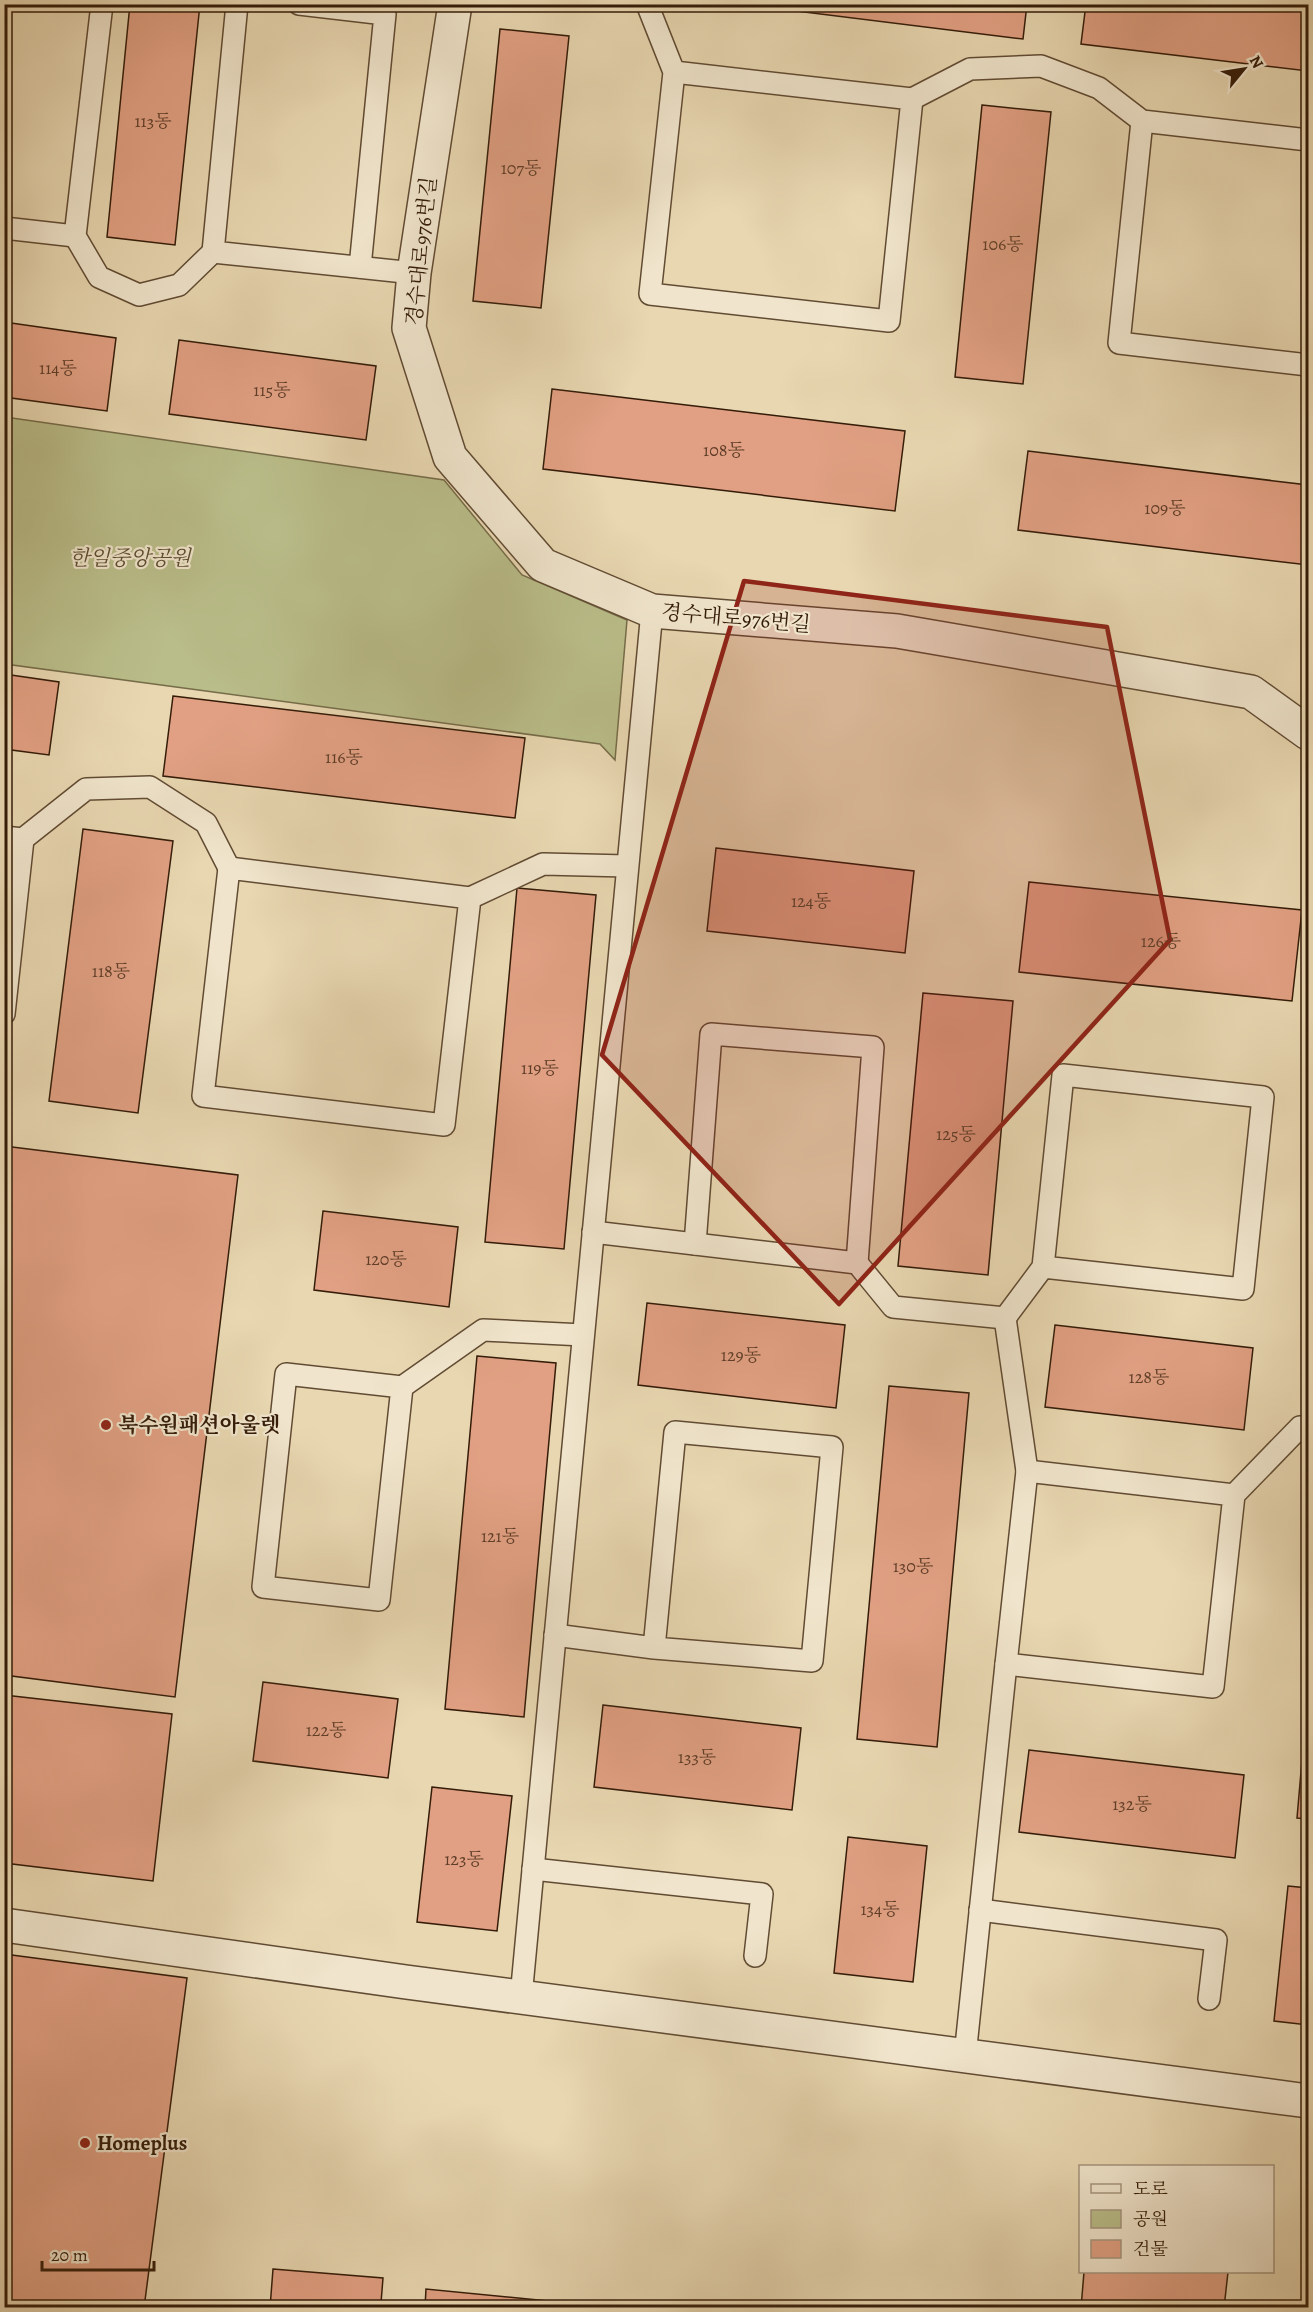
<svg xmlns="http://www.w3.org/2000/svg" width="1313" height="2312" viewBox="0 0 1313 2312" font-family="Alegreya,'Noto Serif KR',serif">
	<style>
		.green { fill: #b9bd89; stroke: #766c49; stroke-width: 1.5 }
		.building { fill: #e1a083; stroke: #341c09; stroke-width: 1.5 }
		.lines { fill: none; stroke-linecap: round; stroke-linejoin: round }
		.service-casing { stroke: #614b33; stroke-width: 24 }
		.minor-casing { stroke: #614b33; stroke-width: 36 }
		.service { stroke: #f0e5cc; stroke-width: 21 }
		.minor { stroke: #f0e5cc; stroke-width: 33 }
		.marked { fill: #8f2418; fill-opacity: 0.2; stroke: #8f2418; stroke-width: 4.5; stroke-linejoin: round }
		.poi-dot { fill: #8f2418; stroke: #f0e5cc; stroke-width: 2 }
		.labels { text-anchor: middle; stroke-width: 4.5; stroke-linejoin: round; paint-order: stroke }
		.number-label { font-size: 18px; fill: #5f3d28 }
		.street-label { font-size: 21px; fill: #341c09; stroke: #f0e5cc }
		.park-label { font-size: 21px; font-style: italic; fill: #5c4c2f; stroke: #f0e5cc }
		.poi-label { font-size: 21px; font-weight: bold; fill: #341c09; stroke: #f0e5cc; text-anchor: start }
	</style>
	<rect width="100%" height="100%" fill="#e8d7b1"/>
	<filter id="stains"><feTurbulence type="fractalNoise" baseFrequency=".00333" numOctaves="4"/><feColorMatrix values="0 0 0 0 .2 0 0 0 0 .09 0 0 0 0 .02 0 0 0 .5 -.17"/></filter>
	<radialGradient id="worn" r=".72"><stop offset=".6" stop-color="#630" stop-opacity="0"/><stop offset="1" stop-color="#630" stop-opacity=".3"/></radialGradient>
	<polygon class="green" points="5,417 444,480 522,575 627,620 615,760 600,744 5,664"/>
	<g class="building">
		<polygon points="130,4 200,4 175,245 107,237"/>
		<polygon points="739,4 1027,4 1023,39"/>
		<polygon points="1086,4 1308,4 1308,71 1081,44"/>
		<polygon points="500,29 569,36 541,308 473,301"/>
		<polygon points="982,105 1051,112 1023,384 955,377"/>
		<polygon points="4,322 116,338 107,411 4,397"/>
		<polygon points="179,340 376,366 366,440 169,414"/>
		<polygon points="552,389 905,431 895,511 543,469"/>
		<polygon points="1028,451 1308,485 1308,565 1018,530"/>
		<polygon points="4,674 59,682 49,755 4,749"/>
		<polygon points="173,696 525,738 515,818 163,776"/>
		<polygon points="83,829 173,841 138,1113 49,1101"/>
		<polygon points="716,848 914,871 905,953 707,931"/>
		<polygon points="1029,882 1302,910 1292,1001 1019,972"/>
		<polygon points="517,888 596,895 564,1249 485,1242"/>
		<polygon points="923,993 1013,1001 988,1275 898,1266"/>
		<polygon points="4,1146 238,1175 175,1697 4,1675"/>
		<polygon points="323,1211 458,1227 449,1307 314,1290"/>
		<polygon points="647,1303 845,1325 836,1408 638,1385"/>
		<polygon points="1055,1325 1253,1348 1244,1430 1045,1407"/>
		<polygon points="477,1356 556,1363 524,1717 445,1709"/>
		<polygon points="889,1386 969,1393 937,1747 857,1739"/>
		<polygon points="263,1682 398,1699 388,1778 253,1761"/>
		<polygon points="1308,1691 1308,1819 1297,1818"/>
		<polygon points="4,1695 172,1714 153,1881 4,1863"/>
		<polygon points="603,1705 801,1728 792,1810 594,1787"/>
		<polygon points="1029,1750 1244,1775 1235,1858 1019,1832"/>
		<polygon points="432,1787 512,1796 497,1931 417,1922"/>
		<polygon points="848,1837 927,1846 913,1982 834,1973"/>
		<polygon points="1288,1886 1308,1888 1308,2025 1274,2021"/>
		<polygon points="4,1954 187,1978 144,2308 4,2308"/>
		<polygon points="273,2269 383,2278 381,2303 425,2307 426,2289 620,2308 270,2308"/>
		<polygon points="1084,2272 1228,2272 1224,2308 1081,2308"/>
	</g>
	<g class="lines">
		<defs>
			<g id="service">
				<polyline points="102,4 75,236 99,277 139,295 179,285 213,252"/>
				<polyline points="237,4 213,252 414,273"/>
				<polyline points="299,4 385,14 360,267"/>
				<polyline points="647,4 674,72 650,294 889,321 912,99 674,72"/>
				<polyline points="912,99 970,69 1041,66 1099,88 1142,121 1308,140"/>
				<polyline points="1142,121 1119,343 1308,365"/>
				<polyline points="4,228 75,236"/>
				<polyline points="4,837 23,839 86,789 150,787 206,823 229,868"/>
				<polyline points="470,898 444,1125 203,1096 229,868 470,898 543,864 627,866"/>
				<polyline points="4,1014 23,839"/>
				<polyline points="593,1232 857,1263 893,1307 1005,1318 1043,1267 1243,1289 1263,1097 1063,1075 1043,1267"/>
				<polyline points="695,1244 711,1034 873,1047 857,1263"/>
				<polyline points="1005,1318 1027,1471"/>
				<polyline points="402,1387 379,1600 263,1587 286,1374 402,1387 483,1330 583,1335"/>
				<polyline points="1234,1495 1027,1471 1006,1664 1213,1687 1234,1495 1300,1427 1308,1428"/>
				<polyline points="555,1635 654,1648 812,1661 832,1447 675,1432 654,1648"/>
				<polyline points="533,1869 762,1894 755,1956"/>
				<polyline points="980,1910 1216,1940 1209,1999"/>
				<polyline points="521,1997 652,611"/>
				<polyline points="965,2056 1006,1664"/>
			</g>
			<g id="minor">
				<polyline points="455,4 414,273 409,328 450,457 543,565 652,611 897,631 1251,692 1308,733"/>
				<polyline points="4,1925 406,1982 1308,2101"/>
			</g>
		</defs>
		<use href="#service" class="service-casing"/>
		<use href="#minor" class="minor-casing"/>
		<use href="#service" class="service"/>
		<use href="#minor" class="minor"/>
	</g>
	<path class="marked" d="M744 581 1107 627 1170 940 839 1304 602 1055Z"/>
	<g class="poi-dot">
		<circle cx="106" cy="1425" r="6"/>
		<circle cx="85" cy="2143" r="6"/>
	</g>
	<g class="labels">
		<g class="number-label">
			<text x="153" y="127">113동</text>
			<text x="521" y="174">107동</text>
			<text x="1003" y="250">106동</text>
			<text x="58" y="374">114동</text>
			<text x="272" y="396">115동</text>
			<text x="724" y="456">108동</text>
			<text x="1165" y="514">109동</text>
			<text x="344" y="763">116동</text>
			<text x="811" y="907">124동</text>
			<text x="1161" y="947">126동</text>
			<text x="111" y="977">118동</text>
			<text x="540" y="1074">119동</text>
			<text x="956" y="1140">125동</text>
			<text x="386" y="1265">120동</text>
			<text x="741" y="1361">129동</text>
			<text x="1149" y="1383">128동</text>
			<text x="500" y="1542">121동</text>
			<text x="913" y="1572">130동</text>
			<text x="326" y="1736">122동</text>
			<text x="697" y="1763">133동</text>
			<text x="1132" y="1810">132동</text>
			<text x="464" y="1865">123동</text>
			<text x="880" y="1915">134동</text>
		</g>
		<g class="street-label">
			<text transform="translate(421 251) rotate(-84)" y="7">경수대로976번길</text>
			<text transform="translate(736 618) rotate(5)" y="7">경수대로976번길</text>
		</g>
		<g class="park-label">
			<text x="130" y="565">한일중앙공원</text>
		</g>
		<g class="poi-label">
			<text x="118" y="1432">북수원패션아울렛</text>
			<text x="97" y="2150">Homeplus</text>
		</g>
	</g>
	<rect width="1313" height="2312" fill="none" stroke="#e8d7b1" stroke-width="24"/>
	<rect x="6" y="6" width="1301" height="2300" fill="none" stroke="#341c09" stroke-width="3"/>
	<rect x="12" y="12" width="1289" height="2288" fill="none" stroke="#341c09" stroke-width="1.5"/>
	<rect x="1079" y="2165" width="195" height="108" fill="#f0e5cc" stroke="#a5957e" stroke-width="1.5"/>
	<rect x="1091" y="2184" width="30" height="9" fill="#f0e5cc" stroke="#a5957e" stroke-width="1.5"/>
	<text x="1133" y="2195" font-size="18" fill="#341c09">도로</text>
	<rect x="1091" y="2210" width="30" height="18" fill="#b9bd89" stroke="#a5957e" stroke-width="1.5"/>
	<text x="1133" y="2225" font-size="18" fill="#341c09">공원</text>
	<rect x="1091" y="2240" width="30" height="18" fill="#e1a083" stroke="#a5957e" stroke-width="1.5"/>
	<text x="1133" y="2255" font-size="18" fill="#341c09">건물</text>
	<g transform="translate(1244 69) rotate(60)" stroke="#f0e5cc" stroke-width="4.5" paint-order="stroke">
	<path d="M0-4.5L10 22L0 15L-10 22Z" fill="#341c09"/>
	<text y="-9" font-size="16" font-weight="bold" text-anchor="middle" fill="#341c09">N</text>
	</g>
	<path d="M42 2261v9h112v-9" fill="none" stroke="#341c09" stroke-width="3"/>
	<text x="51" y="2261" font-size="18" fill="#341c09" stroke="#f0e5cc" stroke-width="4.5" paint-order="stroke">20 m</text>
	<rect width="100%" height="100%" filter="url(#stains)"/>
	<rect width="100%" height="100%" fill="url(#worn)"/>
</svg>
